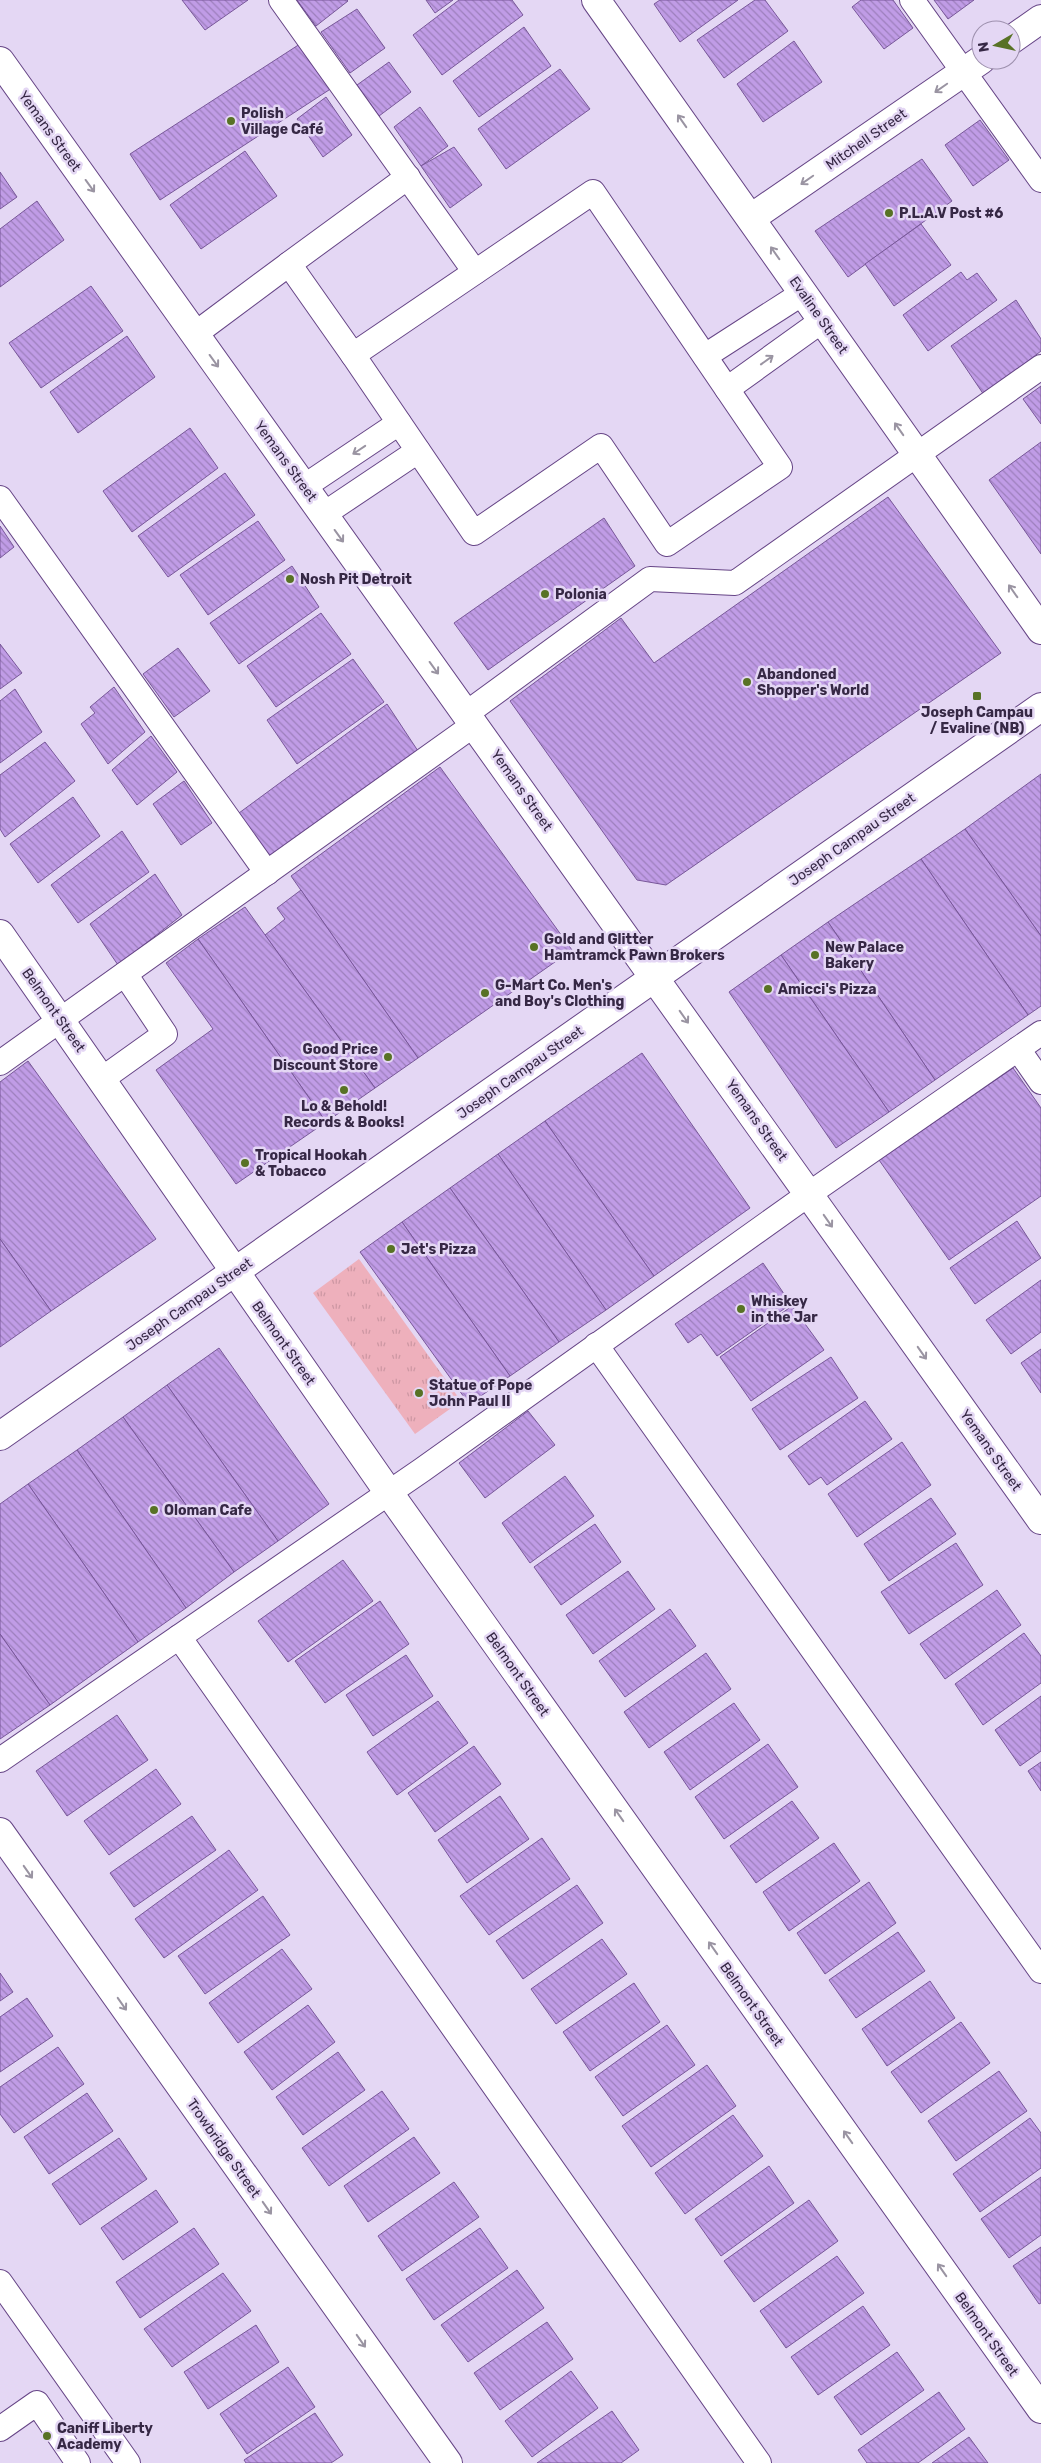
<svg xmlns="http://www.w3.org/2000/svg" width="1041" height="2463" viewBox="0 0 1041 2463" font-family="Rubik,sans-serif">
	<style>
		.grass { fill: url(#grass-tufts) }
		.building { fill: url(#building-back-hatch); stroke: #785799 }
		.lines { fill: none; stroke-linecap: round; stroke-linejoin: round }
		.lane-casing { stroke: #664586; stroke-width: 26 }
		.street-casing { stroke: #664586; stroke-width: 30 }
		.secondary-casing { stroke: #664586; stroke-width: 30 }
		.lane { stroke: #fff; stroke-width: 24 }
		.street { stroke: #fff; stroke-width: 28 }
		.secondary { stroke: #fff; stroke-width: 28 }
		.oneway { stroke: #9a94a2 }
		.poi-dot { fill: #587225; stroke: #e4d7f4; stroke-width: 2 }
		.labels { text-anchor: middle; stroke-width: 5; stroke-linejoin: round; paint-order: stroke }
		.poi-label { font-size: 14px; font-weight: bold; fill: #362845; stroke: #e4d7f4; text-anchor: start }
		.street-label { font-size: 14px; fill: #362845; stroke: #e4d7f4 }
	</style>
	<defs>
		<pattern id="grass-tufts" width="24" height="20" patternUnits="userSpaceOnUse" patternTransform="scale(1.25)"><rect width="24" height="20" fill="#eeb0bc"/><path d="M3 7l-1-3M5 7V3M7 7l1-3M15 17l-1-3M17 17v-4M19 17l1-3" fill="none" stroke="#cd97a3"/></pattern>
		<pattern id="building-back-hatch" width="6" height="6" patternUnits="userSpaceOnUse" patternTransform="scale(1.25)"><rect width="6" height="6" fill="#c09ce6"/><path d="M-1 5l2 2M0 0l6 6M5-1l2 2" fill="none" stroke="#9d7fbc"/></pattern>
	</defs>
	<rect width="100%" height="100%" fill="#e4d7f4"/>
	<polygon class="grass" points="359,1259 461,1401 415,1434 313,1293"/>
	<g class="building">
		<polygon points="182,0 248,0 205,30"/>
		<polygon points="297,0 347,0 348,1 316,26"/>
		<polygon points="426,0 453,0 435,13"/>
		<polygon points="459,0 512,0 523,15 442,75 413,35"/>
		<polygon points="660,0 738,0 680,42 654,4"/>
		<polygon points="755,0 765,0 788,31 724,78 697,40"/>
		<polygon points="861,0 893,0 913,28 884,49 852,7"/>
		<polygon points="934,0 974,0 948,19"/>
		<polygon points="357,9 385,48 350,73 321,32"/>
		<polygon points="524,27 551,66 479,117 453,81"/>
		<polygon points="794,41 822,82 763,122 737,84"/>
		<polygon points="303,42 332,88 160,200 130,154"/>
		<polygon points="389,62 411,92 379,116 357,85"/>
		<polygon points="560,69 590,109 506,169 478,129"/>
		<polygon points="326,97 352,135 323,157 297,119"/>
		<polygon points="420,107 448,146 421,166 394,127"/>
		<polygon points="980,120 1009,160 973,186 945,145"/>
		<polygon points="454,147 482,185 450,208 421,166"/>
		<polygon points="245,151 277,196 201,249 170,205"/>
		<polygon points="922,159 952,201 848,277 815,231"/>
		<polygon points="0,172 17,197 0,209"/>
		<polygon points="37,201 64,240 0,287 0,229"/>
		<polygon points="921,224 951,265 894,306 865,264"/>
		<polygon points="961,272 967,280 977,273 997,300 928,351 903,315"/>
		<polygon points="91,286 123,331 41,388 9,343"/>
		<polygon points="1016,300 1041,339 1041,351 984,395 951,346"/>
		<polygon points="127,336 155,377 78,433 50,392"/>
		<polygon points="1041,386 1041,424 1023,399"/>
		<polygon points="190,428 218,468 132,532 103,491"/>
		<polygon points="1041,442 1041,554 989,480"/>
		<polygon points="225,473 255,515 168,577 138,536"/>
		<polygon points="888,497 1001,653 666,885 637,880 510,701 621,618 654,663"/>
		<polygon points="604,518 635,566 488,670 454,623"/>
		<polygon points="258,521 285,560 208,615 180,575"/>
		<polygon points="0,526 14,547 0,558"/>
		<polygon points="292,566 319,607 239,664 210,623"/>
		<polygon points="321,613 351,654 276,707 247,666"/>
		<polygon points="0,644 22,673 0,689"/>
		<polygon points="178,648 210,691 174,717 143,674"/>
		<polygon points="353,659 384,702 297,764 267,720"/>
		<polygon points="114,687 145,732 108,764 81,724 95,713 90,707"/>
		<polygon points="15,689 42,732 0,763 0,701"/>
		<polygon points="387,704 418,751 270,858 239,813"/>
		<polygon points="151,736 177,772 137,805 112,770"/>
		<polygon points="45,742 75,781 5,837 0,829 0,775"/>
		<polygon points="440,767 572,950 418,1058 291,876"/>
		<polygon points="1041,774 1041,936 965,829"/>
		<polygon points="184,781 212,823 181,845 153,804"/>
		<polygon points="73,797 100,836 38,883 10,844"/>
		<polygon points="965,829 1041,936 1041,1006 1028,1015 921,859"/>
		<polygon points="122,831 149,872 78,923 51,885"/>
		<polygon points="921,859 1028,1015 935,1080 828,922"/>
		<polygon points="155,874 182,915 118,965 90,924"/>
		<polygon points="301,890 418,1058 375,1088 265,935 285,919 277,908"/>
		<polygon points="245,907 375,1088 326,1122 198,939"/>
		<polygon points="828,922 935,1080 889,1112 781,955"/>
		<polygon points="198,939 326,1122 236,1184 156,1070 213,1029 166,963"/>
		<polygon points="781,955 889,1112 836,1148 729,992"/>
		<polygon points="642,1053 750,1208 654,1276 545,1121"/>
		<polygon points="28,1061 156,1239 51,1311 0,1239 0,1082"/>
		<polygon points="1013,1068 1041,1108 1041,1196 949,1260 879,1160"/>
		<polygon points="545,1121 654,1276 606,1310 498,1154"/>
		<polygon points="498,1154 606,1310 559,1342 450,1188"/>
		<polygon points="450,1188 559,1342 510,1376 402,1222"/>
		<polygon points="1017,1221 1041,1258 975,1304 950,1268"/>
		<polygon points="402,1222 510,1376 469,1404 360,1252"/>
		<polygon points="0,1239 51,1311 0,1347"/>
		<polygon points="763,1263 791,1304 717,1356 701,1334 688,1343 675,1324"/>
		<polygon points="1041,1280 1041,1332 1011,1354 986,1320"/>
		<polygon points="792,1306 824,1350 751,1401 720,1357"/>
		<polygon points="219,1348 329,1504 278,1541 167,1385"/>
		<polygon points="1041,1349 1041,1393 1021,1363"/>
		<polygon points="831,1357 858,1398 780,1450 752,1409"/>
		<polygon points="167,1385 278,1541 234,1572 123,1417"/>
		<polygon points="865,1401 892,1439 827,1485 821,1477 809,1485 788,1456"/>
		<polygon points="528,1411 555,1445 485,1498 459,1463"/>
		<polygon points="123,1417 234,1572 186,1608 77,1450"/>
		<polygon points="902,1442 931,1485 857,1537 828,1494"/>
		<polygon points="77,1450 186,1608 138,1642 28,1484"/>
		<polygon points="565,1476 594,1516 530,1563 502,1523"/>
		<polygon points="28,1484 138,1642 50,1705 0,1634 0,1504"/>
		<polygon points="931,1498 956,1534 889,1581 864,1544"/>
		<polygon points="595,1524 621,1562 561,1605 534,1567"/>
		<polygon points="956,1543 983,1585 909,1634 881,1592"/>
		<polygon points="343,1560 373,1601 288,1662 258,1621"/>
		<polygon points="628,1571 655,1609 593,1654 566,1615"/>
		<polygon points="997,1590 1021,1625 945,1679 920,1644"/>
		<polygon points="380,1601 409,1644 325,1703 295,1661"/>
		<polygon points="670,1609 696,1646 625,1697 599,1661"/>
		<polygon points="1024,1633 1041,1656 1041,1683 983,1725 955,1684"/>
		<polygon points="0,1634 50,1705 0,1739"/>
		<polygon points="706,1653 731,1689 649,1748 624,1712"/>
		<polygon points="406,1655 433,1696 373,1736 346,1695"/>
		<polygon points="1041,1696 1041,1751 1020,1766 995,1730"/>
		<polygon points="438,1701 468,1743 397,1795 367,1752"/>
		<polygon points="734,1703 760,1740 690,1790 664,1752"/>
		<polygon points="117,1715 148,1760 67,1816 36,1771"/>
		<polygon points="768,1744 798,1787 724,1839 695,1797"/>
		<polygon points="474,1746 501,1784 435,1832 408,1793"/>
		<polygon points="1041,1762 1041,1791 1028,1771"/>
		<polygon points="156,1769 181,1804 109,1855 84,1821"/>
		<polygon points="500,1796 529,1839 467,1883 438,1840"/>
		<polygon points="792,1801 819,1838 756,1883 730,1846"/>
		<polygon points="192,1816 216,1850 134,1907 110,1873"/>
		<polygon points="542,1838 570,1879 489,1935 460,1896"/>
		<polygon points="834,1843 860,1881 789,1931 763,1892"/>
		<polygon points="229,1850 258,1890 164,1958 135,1919"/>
		<polygon points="869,1882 896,1923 825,1974 797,1933"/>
		<polygon points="577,1885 603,1923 523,1979 496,1941"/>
		<polygon points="263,1896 290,1935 205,1994 178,1956"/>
		<polygon points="898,1932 925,1971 856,2018 829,1980"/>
		<polygon points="602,1939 627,1974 556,2024 531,1989"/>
		<polygon points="282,1949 312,1989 238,2043 209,2003"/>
		<polygon points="0,1973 13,1992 0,2001"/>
		<polygon points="930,1981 955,2018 887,2066 862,2029"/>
		<polygon points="634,1983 660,2022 590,2071 563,2032"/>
		<polygon points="27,1998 53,2036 0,2072 0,2017"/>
		<polygon points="308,2005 335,2042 272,2090 244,2052"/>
		<polygon points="961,2022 990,2063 921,2113 891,2072"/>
		<polygon points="667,2025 695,2065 623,2116 595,2077"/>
		<polygon points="58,2047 84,2084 14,2133 0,2114 0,2087"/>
		<polygon points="338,2052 365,2090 303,2135 276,2097"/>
		<polygon points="707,2065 736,2106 651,2167 622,2126"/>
		<polygon points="999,2071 1027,2111 956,2161 928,2121"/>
		<polygon points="382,2091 409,2129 329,2186 302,2148"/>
		<polygon points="87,2093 113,2131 49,2174 24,2137"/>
		<polygon points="733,2115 763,2156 685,2214 655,2173"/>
		<polygon points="1030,2118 1041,2133 1041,2168 980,2212 953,2174"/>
		<polygon points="414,2137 440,2173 368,2222 344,2186"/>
		<polygon points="119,2138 147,2179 80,2225 52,2184"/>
		<polygon points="769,2166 794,2203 721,2256 695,2219"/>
		<polygon points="1041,2177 1041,2235 1009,2258 981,2219"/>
		<polygon points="454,2182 479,2217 402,2271 378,2236"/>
		<polygon points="156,2190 178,2222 123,2260 101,2228"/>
		<polygon points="809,2200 838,2241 754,2302 724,2261"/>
		<polygon points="194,2228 219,2264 140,2318 116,2282"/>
		<polygon points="480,2228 508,2268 434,2320 406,2279"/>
		<polygon points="1041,2247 1041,2303 1039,2304 1013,2266"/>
		<polygon points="837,2256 864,2293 786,2348 760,2311"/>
		<polygon points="517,2270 544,2308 468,2362 441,2325"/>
		<polygon points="223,2273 251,2311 172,2367 144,2329"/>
		<polygon points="863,2306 890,2345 818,2395 791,2357"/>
		<polygon points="547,2322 573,2359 500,2410 474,2373"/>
		<polygon points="256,2325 279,2362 208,2409 184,2372"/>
		<polygon points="897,2352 924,2390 861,2435 834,2397"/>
		<polygon points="288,2367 315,2407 247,2454 220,2414"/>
		<polygon points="571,2371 598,2408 532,2457 505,2421"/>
		<polygon points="939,2392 965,2429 918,2463 867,2463 858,2450"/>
		<polygon points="612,2411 639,2450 621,2463 537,2463"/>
		<polygon points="315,2413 343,2455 331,2463 246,2463 244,2460"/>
		<polygon points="969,2437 988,2463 932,2463"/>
	</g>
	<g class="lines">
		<defs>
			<g id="lane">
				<polyline points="281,0 475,272"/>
				<polyline points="912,0 1041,180"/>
				<polygon points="593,192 780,467 667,544 601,446 474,533 353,355"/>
				<polyline points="289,264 408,177"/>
				<polyline points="195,334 289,264 353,355"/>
				<polyline points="705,356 803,293"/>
				<polyline points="727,389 823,320"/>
				<polyline points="305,486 399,423"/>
				<polyline points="0,498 267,873"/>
				<polyline points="324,514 418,451"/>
				<polyline points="467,713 650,579 735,583 1041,367"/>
				<polyline points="1018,1049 1041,1082"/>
				<polyline points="0,1063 475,724"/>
				<polyline points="102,1079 165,1034 125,974"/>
				<polyline points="596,1345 1041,1971"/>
				<polyline points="179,1637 759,2463"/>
				<polyline points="0,1760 422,1470 809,1194 1041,1033"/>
				<polyline points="0,2282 128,2463"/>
				<polyline points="0,2429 37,2403 78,2463"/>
			</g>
			<g id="street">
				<polyline points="596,0 1041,630"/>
				<polyline points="1011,40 1041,19"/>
				<polyline points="0,61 1041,1520"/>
				<polyline points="751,218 981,60"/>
				<polyline points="0,934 389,1493 1041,2409"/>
				<polyline points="0,1832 448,2463"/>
			</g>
			<polyline id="secondary" points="0,1436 1041,707"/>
		</defs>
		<use href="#lane" class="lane-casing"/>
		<use href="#street" class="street-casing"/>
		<use href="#secondary" class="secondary-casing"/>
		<use href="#lane" class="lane"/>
		<use href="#street" class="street"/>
		<use href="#secondary" class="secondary"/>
	</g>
	<defs><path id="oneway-shaft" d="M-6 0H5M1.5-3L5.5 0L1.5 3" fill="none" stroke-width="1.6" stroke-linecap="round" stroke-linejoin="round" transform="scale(1.25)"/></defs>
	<g class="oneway">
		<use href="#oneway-shaft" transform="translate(941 88) rotate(145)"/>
		<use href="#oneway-shaft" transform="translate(682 121) rotate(-125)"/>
		<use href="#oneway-shaft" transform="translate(807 180) rotate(145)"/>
		<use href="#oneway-shaft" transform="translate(90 186) rotate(54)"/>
		<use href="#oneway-shaft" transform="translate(775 253) rotate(-125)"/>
		<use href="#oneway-shaft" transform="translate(767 360) rotate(-36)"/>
		<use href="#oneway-shaft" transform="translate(214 361) rotate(54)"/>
		<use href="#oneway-shaft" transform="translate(899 429) rotate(-125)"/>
		<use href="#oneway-shaft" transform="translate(359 450) rotate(146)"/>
		<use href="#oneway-shaft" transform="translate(339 536) rotate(54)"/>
		<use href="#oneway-shaft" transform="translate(1013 591) rotate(-125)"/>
		<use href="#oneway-shaft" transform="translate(434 668) rotate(54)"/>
		<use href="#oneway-shaft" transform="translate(684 1017) rotate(55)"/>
		<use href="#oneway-shaft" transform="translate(828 1221) rotate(55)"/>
		<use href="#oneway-shaft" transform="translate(922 1353) rotate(55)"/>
		<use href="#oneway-shaft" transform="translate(619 1815) rotate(-125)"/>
		<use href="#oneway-shaft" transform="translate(28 1872) rotate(55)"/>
		<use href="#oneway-shaft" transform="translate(713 1948) rotate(-125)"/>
		<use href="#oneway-shaft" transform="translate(122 2004) rotate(55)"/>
		<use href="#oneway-shaft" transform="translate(848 2137) rotate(-125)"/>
		<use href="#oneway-shaft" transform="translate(267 2208) rotate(55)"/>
		<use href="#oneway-shaft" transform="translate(942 2270) rotate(-125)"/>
		<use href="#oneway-shaft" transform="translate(361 2341) rotate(55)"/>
	</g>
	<g class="poi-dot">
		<circle cx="231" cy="121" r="5"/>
		<circle cx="889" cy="213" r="5"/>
		<circle cx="290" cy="579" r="5"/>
		<circle cx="545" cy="594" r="5"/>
		<circle cx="747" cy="682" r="5"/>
		<rect x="972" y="691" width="10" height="10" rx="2.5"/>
		<circle cx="534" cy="947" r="5"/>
		<circle cx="815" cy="955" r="5"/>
		<circle cx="768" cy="989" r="5"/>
		<circle cx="485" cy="993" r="5"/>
		<circle cx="388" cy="1057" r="5"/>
		<circle cx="344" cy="1090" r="5"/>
		<circle cx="245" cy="1163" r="5"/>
		<circle cx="391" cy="1249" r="5"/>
		<circle cx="741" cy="1309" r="5"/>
		<circle cx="419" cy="1393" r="5"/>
		<circle cx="154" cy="1510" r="5"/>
		<circle cx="47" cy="2436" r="5"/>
	</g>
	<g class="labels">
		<g class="poi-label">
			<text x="241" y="118">Polish<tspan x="241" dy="16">Village Café</tspan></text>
			<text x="899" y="218">P.L.A.V Post #6</text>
			<text x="300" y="584">Nosh Pit Detroit</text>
			<text x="555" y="599">Polonia</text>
			<text x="757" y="679">Abandoned<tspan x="757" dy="16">Shopper's World</tspan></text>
			<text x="977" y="717" text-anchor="middle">Joseph Campau<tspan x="977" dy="16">/ Evaline (NB)</tspan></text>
			<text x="544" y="944">Gold and Glitter<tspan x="544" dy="16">Hamtramck Pawn Brokers</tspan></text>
			<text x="825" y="952">New Palace<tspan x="825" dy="16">Bakery</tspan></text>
			<text x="495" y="990">G-Mart Co. Men's<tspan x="495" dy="16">and Boy's Clothing</tspan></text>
			<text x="778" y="994">Amicci's Pizza</text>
			<text x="378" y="1054" text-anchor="end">Good Price<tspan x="378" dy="16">Discount Store</tspan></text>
			<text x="344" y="1111" text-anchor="middle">Lo &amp; Behold!<tspan x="344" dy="16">Records &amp; Books!</tspan></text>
			<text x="255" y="1160">Tropical Hookah<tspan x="255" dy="16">&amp; Tobacco</tspan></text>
			<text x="401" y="1254">Jet's Pizza</text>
			<text x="751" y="1306">Whiskey<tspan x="751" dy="16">in the Jar</tspan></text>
			<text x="429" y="1390">Statue of Pope<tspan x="429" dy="16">John Paul II</tspan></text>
			<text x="164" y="1515">Oloman Cafe</text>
			<text x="57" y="2433">Caniff Liberty<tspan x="57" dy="16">Academy</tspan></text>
		</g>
		<g class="street-label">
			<text transform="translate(50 131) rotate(54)" y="5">Yemans Street</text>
			<text transform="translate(866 139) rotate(-35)" y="5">Mitchell Street</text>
			<text transform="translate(819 315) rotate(55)" y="5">Evaline Street</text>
			<text transform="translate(286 461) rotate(54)" y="5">Yemans Street</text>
			<text transform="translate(522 790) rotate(55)" y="5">Yemans Street</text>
			<text transform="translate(852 839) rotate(-35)" y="5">Joseph Campau Street</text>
			<text transform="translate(54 1010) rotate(55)" y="5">Belmont Street</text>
			<text transform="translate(520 1072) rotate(-35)" y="5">Joseph Campau Street</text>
			<text transform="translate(757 1120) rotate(55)" y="5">Yemans Street</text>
			<text transform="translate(189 1304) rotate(-35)" y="5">Joseph Campau Street</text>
			<text transform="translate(284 1343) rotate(55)" y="5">Belmont Street</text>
			<text transform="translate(991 1450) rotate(55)" y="5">Yemans Street</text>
			<text transform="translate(518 1674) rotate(55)" y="5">Belmont Street</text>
			<text transform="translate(752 2004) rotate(55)" y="5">Belmont Street</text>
			<text transform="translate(224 2148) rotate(55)" y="5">Trowbridge Street</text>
			<text transform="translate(987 2334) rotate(55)" y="5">Belmont Street</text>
		</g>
	</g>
	<g transform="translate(996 45) rotate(261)"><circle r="24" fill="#e4d7f4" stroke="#9e91ae"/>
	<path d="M0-4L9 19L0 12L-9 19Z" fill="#587225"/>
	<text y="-8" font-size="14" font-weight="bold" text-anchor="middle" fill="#362845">N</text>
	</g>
</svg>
